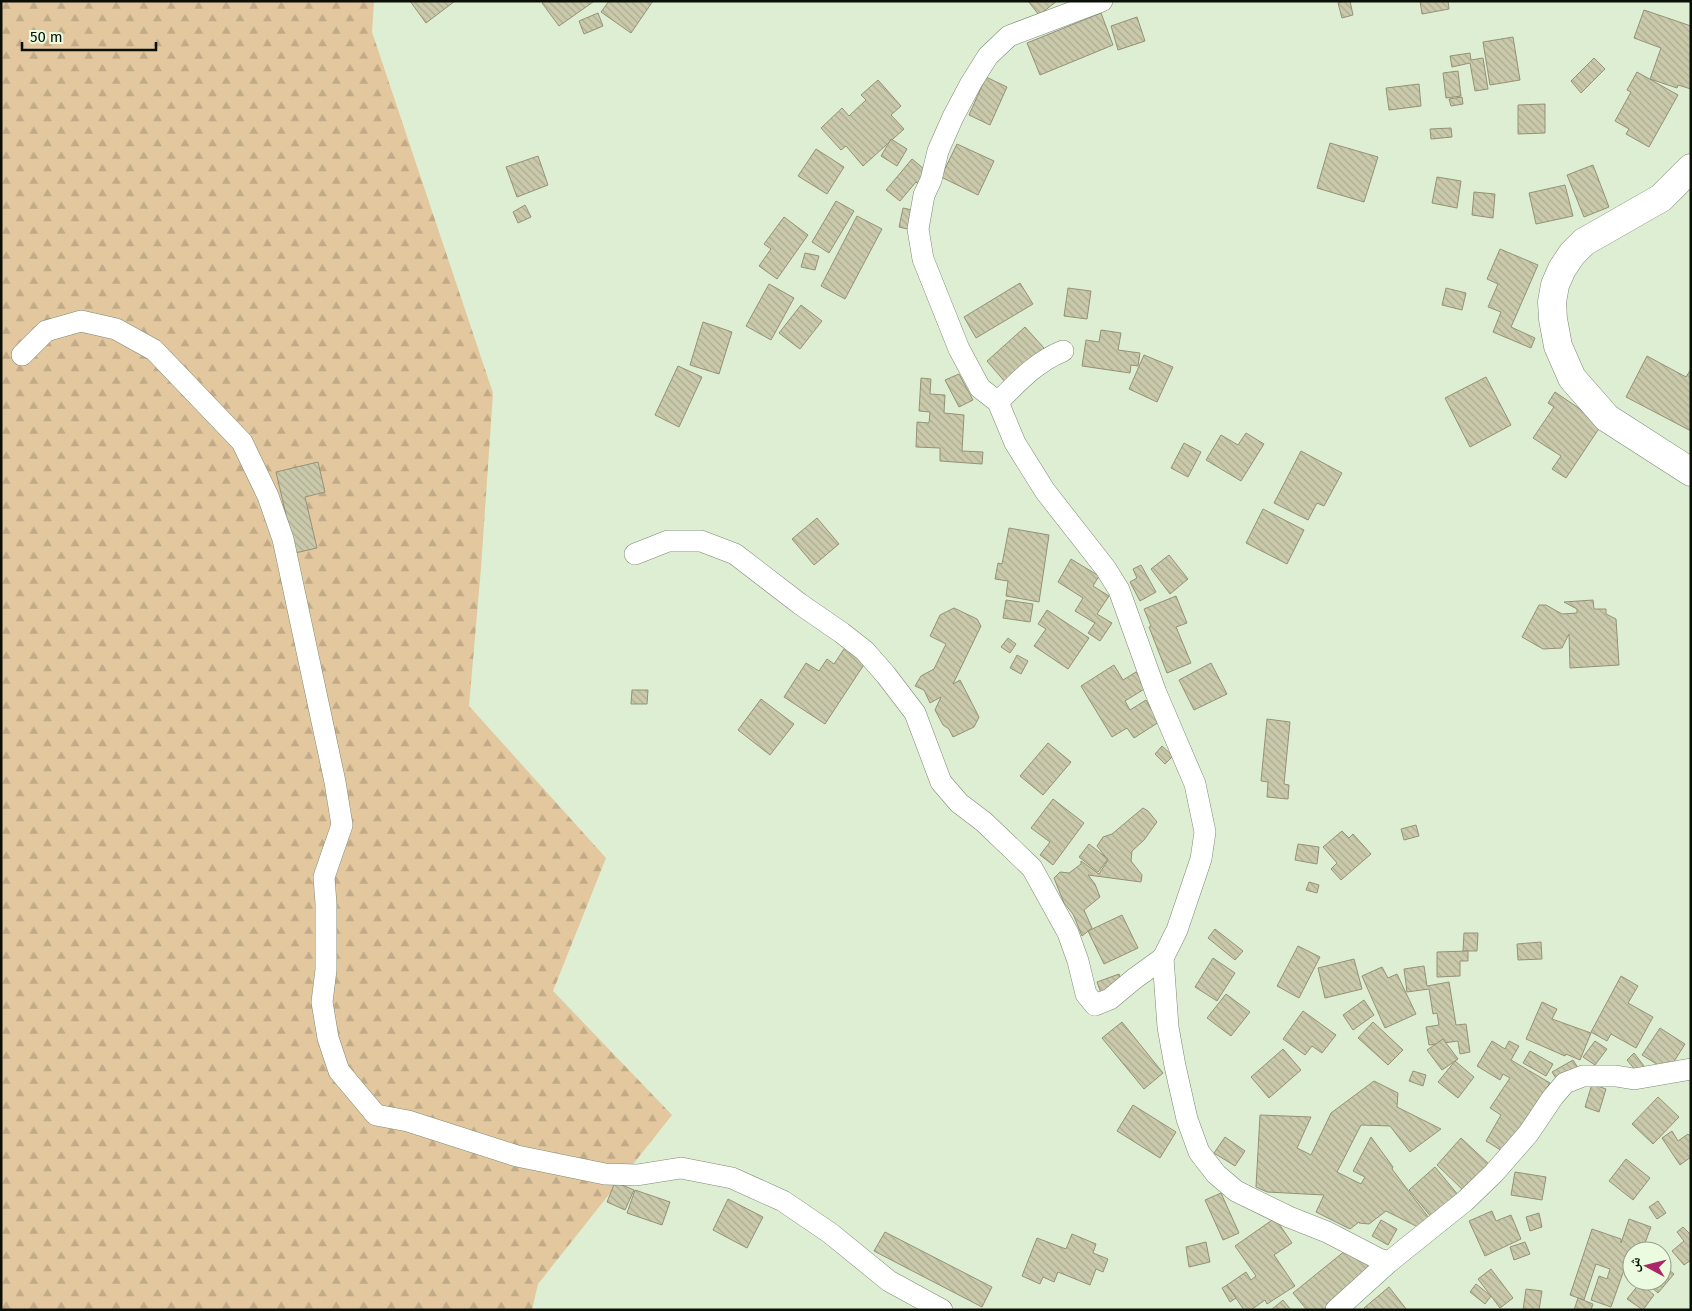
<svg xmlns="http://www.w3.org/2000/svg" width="1692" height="1311" viewBox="0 0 1692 1311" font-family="'Fira Sans','Noto Naskh Arabic',sans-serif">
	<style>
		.forest { fill: url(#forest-firs) }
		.building { fill: url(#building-back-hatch); stroke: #949276 }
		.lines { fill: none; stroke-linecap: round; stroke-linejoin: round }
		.minor-casing { stroke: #7b8a71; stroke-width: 22 }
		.secondary-casing { stroke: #7b8a71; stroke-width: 29 }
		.minor { stroke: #fff; stroke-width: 21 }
		.secondary { stroke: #fff; stroke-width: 28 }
	</style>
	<defs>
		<pattern id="forest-firs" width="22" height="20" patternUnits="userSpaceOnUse" patternTransform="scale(1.25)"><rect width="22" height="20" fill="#e3c79e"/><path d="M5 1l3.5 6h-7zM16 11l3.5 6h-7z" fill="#c1aa87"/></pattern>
		<pattern id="building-back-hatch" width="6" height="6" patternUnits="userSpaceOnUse" patternTransform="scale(1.25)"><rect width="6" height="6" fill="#cac9ab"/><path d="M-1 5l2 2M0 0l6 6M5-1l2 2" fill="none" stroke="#acac92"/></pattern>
	</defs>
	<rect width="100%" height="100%" fill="#deeed2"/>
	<polygon class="forest" points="1,1 374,1 372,32 493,393 481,568 469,706 606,858 553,991 672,1115 538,1284 532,1310 1,1310"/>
	<g class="building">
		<polygon points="410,1 455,1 426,23"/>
		<polygon points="544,1 592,1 593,2 559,26 542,3"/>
		<polygon points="609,1 653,1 631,33 601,12"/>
		<polygon points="1028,1 1057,1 1039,15"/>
		<polygon points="1344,1 1350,1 1353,15 1342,18 1338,3"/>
		<polygon points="1420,1 1448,1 1449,9 1422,14"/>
		<polygon points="1644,10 1691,26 1691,89 1678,85 1677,88 1650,79 1661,48 1634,38"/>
		<polygon points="598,13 603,26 584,34 579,21"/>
		<polygon points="1101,13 1113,45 1040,75 1027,43"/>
		<polygon points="1137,17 1145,41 1118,50 1111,26"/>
		<polygon points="1513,37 1520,80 1490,85 1483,42"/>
		<polygon points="1470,53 1471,60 1483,58 1488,89 1475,91 1470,63 1452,67 1450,56"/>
		<polygon points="1594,58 1605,69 1581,93 1571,81"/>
		<polygon points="1458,71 1461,96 1446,98 1443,73"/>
		<polygon points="1637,72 1678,95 1649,147 1626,134 1629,129 1615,121 1631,92 1627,90"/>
		<polygon points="986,77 1007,87 990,125 969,115"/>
		<polygon points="878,80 901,106 891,115 904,129 863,166 846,146 841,150 821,128 842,108 849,116 866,100 861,95"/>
		<polygon points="1419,84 1421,106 1389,110 1386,88"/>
		<polygon points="1462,97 1463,104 1451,106 1449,99"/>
		<polygon points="1545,104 1545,133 1518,134 1518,105"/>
		<polygon points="1451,128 1452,137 1431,139 1430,129"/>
		<polygon points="891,139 907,149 897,166 881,156"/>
		<polygon points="1330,143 1378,157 1364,202 1317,188"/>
		<polygon points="957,144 994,161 978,195 941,177"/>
		<polygon points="816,149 844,167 827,194 798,176"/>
		<polygon points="538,156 548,185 517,197 506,167"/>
		<polygon points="912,159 929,173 919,185 916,182 900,201 886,190"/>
		<polygon points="1593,165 1609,207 1584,217 1567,175"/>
		<polygon points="1437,177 1461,181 1457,208 1432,203"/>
		<polygon points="1565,185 1573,216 1536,224 1529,193"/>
		<polygon points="1474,192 1495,194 1493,218 1472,215"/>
		<polygon points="836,201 854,211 829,253 812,242"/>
		<polygon points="525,205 531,217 518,223 513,212"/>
		<polygon points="903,208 917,211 912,230 899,227"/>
		<polygon points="857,216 882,229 845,299 821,286"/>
		<polygon points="784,217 808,235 777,279 759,266 771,249 764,244"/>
		<polygon points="1500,249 1538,265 1511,327 1535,338 1531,348 1493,332 1501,312 1488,307 1498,284 1487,279"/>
		<polygon points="805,253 819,256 815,270 801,267"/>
		<polygon points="1020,283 1033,304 976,338 964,317"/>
		<polygon points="769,284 794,298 771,340 746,326"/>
		<polygon points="1068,288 1091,291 1087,319 1064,316"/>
		<polygon points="1446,288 1466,293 1462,310 1442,305"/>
		<polygon points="801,305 822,321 800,349 779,333"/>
		<polygon points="703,322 732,332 719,374 690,365"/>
		<polygon points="1025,327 1044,348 1006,383 987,361"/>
		<polygon points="1101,330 1121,333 1118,350 1140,353 1138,366 1131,365 1130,373 1082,366 1086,340 1099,342"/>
		<polygon points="1144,355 1173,367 1157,402 1129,389"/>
		<polygon points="1647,356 1686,377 1691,369 1691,431 1626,397"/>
		<polygon points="678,366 702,377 679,427 655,415"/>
		<polygon points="959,374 973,400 959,407 945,380"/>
		<polygon points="1486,377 1511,425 1470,447 1445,398"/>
		<polygon points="921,378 931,379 930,394 945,395 944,413 964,415 962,451 983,452 982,464 940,461 940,448 916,447 917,422 929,423 930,412 919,411"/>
		<polygon points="1555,392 1602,424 1566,478 1552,469 1561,456 1533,438 1554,407 1548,403"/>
		<polygon points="1246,433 1264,444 1241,481 1206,460 1221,435 1238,445"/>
		<polygon points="1184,443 1201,452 1188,477 1171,468"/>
		<polygon points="1301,451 1342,473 1324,506 1317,503 1308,520 1274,503"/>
		<polygon points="318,462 325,492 305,497 317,548 295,553 276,472"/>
		<polygon points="1263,509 1304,530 1287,564 1246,543"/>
		<polygon points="817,518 839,544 814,565 792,539"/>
		<polygon points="1009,528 1049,535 1039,602 1006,596 1008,581 995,579 998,563 1002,564"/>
		<polygon points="1169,555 1188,579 1170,594 1151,569"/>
		<polygon points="1071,559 1099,576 1093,586 1109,596 1097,614 1112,623 1100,641 1088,633 1095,623 1075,611 1083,598 1058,582"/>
		<polygon points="1141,565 1156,592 1140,601 1130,582 1137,578 1133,569"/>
		<polygon points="1176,596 1187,623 1176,627 1191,663 1167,673 1149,627 1151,626 1144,609"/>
		<polygon points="1006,600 1033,604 1030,622 1003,618"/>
		<polygon points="1593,600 1594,609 1606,609 1606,614 1616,619 1619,665 1570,668 1569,634 1562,648 1543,649 1522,637 1539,605 1546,605 1562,614 1577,613 1577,609 1564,602"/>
		<polygon points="954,608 977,619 981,626 953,684 960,680 979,717 974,727 953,737 949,729 943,725 935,710 941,697 930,703 924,690 915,686 921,676 934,669 946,644 930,636 940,615"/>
		<polygon points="1047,610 1089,638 1068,669 1034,646 1046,629 1038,624"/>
		<polygon points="1008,638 1016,644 1010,653 1001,647"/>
		<polygon points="846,646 867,660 825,724 784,697 806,663 819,671 827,659 834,664"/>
		<polygon points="1017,655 1028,661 1021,674 1010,668"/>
		<polygon points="1211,663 1227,694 1194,710 1179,680"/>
		<polygon points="1114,665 1123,680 1136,672 1146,688 1125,701 1130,710 1146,700 1159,722 1134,738 1127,728 1112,737 1081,686"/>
		<polygon points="632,690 648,690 647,704 631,704"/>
		<polygon points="761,699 794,724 770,755 738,730"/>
		<polygon points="1267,719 1290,722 1284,784 1289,785 1288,799 1267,797 1268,782 1261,781"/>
		<polygon points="1048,743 1071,762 1043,795 1020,776"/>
		<polygon points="1162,746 1173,756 1165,764 1155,754"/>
		<polygon points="1053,799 1084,823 1053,865 1040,855 1050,842 1031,828"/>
		<polygon points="1143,808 1148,811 1157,822 1144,840 1132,851 1131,861 1142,875 1141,882 1088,875 1095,884 1100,897 1084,910 1092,928 1082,936 1073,914 1064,903 1054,878 1060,872 1069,873 1081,864 1081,861 1099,874 1108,860 1097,846 1103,837 1112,834"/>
		<polygon points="1416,825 1419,836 1404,840 1401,829"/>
		<polygon points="1342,831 1349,838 1353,834 1371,854 1341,880 1331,869 1337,863 1323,847"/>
		<polygon points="1089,844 1108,859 1098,872 1079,857"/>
		<polygon points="1298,844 1319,847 1317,864 1295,860"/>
		<polygon points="1309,882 1319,885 1317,893 1306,890"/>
		<polygon points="1122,915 1138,948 1104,964 1088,931"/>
		<polygon points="1215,929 1243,951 1235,960 1208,938"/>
		<polygon points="1464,933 1478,933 1477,951 1463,951"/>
		<polygon points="1541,942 1542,959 1518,960 1517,944"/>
		<polygon points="1298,946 1320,957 1299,998 1277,986"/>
		<polygon points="1468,951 1468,961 1460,961 1460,976 1437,977 1437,952"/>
		<polygon points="1213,958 1235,973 1217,1001 1195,987"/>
		<polygon points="1354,959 1362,989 1325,998 1318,968"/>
		<polygon points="1424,966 1427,986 1449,982 1456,1025 1466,1024 1470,1052 1460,1054 1458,1041 1429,1045 1426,1027 1439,1025 1437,1013 1433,1014 1429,989 1407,992 1404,969"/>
		<polygon points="1382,967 1388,978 1397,974 1416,1014 1385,1028 1362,976"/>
		<polygon points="1119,974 1123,986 1101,993 1097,982"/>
		<polygon points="1621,976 1638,986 1628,1003 1653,1017 1636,1048 1611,1034 1607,1041 1591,1032"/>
		<polygon points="1226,994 1250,1012 1231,1036 1207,1018"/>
		<polygon points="1364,1000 1374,1015 1353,1030 1343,1015"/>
		<polygon points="1542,1002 1557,1009 1552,1019 1591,1033 1580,1060 1566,1054 1565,1056 1526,1039"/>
		<polygon points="1303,1011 1336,1035 1322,1053 1312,1046 1305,1055 1283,1039"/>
		<polygon points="1122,1022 1163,1073 1144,1089 1102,1038"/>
		<polygon points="1373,1022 1403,1050 1388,1065 1358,1038"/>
		<polygon points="1660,1028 1685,1044 1668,1071 1642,1055"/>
		<polygon points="1443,1039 1458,1059 1442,1070 1427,1050"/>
		<polygon points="1492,1041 1505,1049 1509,1041 1519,1046 1511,1060 1550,1083 1507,1154 1486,1141 1501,1115 1490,1108 1510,1078 1503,1074 1500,1080 1477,1066"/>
		<polygon points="1595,1041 1607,1049 1595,1065 1583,1057"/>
		<polygon points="1283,1049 1301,1070 1269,1098 1251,1077"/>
		<polygon points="1530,1051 1553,1064 1546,1076 1523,1063"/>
		<polygon points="1634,1053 1644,1066 1637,1072 1627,1060"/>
		<polygon points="1573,1060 1580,1071 1559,1083 1552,1072"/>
		<polygon points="1455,1061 1474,1077 1458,1098 1438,1082"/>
		<polygon points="1413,1071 1426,1075 1423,1086 1409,1081"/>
		<polygon points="1374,1081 1398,1093 1397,1107 1441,1129 1410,1152 1390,1126 1361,1125 1337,1172 1361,1184 1365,1177 1353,1171 1371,1137 1393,1167 1392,1169 1432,1222 1422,1229 1386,1211 1369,1224 1359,1223 1359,1222 1350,1229 1316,1212 1324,1195 1267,1192 1256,1187 1260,1115 1311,1117 1297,1148 1311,1155 1331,1113"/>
		<polygon points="1592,1084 1606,1089 1599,1112 1585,1107"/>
		<polygon points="1658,1097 1679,1117 1653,1144 1632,1124"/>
		<polygon points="1133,1105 1176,1132 1160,1158 1117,1131"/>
		<polygon points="1672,1131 1678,1141 1688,1134 1691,1137 1691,1157 1680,1165 1662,1138"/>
		<polygon points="1225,1137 1245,1151 1235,1166 1214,1153"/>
		<polygon points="1461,1138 1491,1166 1466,1193 1437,1165"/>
		<polygon points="1626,1159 1650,1178 1633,1200 1609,1181"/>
		<polygon points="1435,1167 1459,1196 1432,1218 1409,1190"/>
		<polygon points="1515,1172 1546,1177 1542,1200 1511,1195"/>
		<polygon points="615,1182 634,1190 625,1210 607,1202"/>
		<polygon points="635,1190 670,1202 662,1225 627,1213"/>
		<polygon points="1221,1193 1239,1233 1223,1240 1205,1200"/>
		<polygon points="728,1199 763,1217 747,1248 713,1230"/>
		<polygon points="1658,1201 1666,1213 1657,1219 1649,1207"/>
		<polygon points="1492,1211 1496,1221 1511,1215 1521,1239 1485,1256 1469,1221"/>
		<polygon points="1539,1213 1542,1227 1530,1231 1526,1217"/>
		<polygon points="1275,1218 1292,1243 1274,1255 1295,1286 1267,1304 1265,1300 1251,1310 1244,1310 1227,1285 1246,1272 1251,1280 1256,1276 1235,1246"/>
		<polygon points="1629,1219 1651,1227 1642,1251 1632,1251 1632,1254 1630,1253 1611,1307 1591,1300 1599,1276 1607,1279 1610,1269 1596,1264 1584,1300 1570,1295 1592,1229 1621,1239 1621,1243"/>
		<polygon points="1381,1220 1397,1229 1388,1245 1372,1236"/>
		<polygon points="1683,1227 1691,1235 1691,1260 1684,1265 1672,1251 1684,1241 1677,1232"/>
		<polygon points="885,1232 992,1287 982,1307 874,1251"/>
		<polygon points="1072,1234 1096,1244 1093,1253 1108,1259 1103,1272 1096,1269 1090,1285 1058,1272 1054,1282 1043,1277 1040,1284 1022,1276 1037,1238 1066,1249"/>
		<polygon points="1206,1242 1210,1262 1189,1267 1186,1247"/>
		<polygon points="1525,1242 1530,1254 1514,1260 1510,1247"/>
		<polygon points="1351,1246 1372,1271 1324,1310 1307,1310 1293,1293"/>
		<polygon points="1662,1264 1674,1274 1658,1293 1644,1281 1662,1281"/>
		<polygon points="1491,1269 1513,1298 1500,1308 1478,1279"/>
		<polygon points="1640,1283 1654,1295 1643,1310 1627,1299"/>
		<polygon points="1476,1284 1491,1296 1485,1304 1470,1292"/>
		<polygon points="1227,1285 1236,1298 1230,1302 1222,1288"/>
		<polygon points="1389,1287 1407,1310 1366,1310 1364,1308"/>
		<polygon points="1526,1289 1542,1291 1539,1310 1523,1310"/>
		<polygon points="1578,1298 1593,1304 1591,1310 1574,1310"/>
		<polygon points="1283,1300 1291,1310 1271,1310"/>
	</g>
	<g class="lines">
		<defs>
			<g id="minor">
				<polyline points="1102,1 1009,36 988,56 971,83 953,117 938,151 931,180 924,195 918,229 923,259 959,349 980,388 998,402 1015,443 1045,491 1106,569 1119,590 1156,693 1195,784 1205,832 1201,859 1177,930 1163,958 1168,1027 1175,1066 1187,1119 1199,1152 1216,1174 1236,1191 1289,1217 1327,1232 1379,1259 1389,1262 1465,1201 1494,1173 1528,1134 1553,1097 1565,1083 1583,1076 1616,1076 1634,1079 1691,1069"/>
				<polyline points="22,355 46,331 81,321 116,329 154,350 242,442 268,496 283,539 335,782 342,825 324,877 326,904 326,970 322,1002 328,1038 339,1071 376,1115 408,1121 517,1156 605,1174 637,1175 681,1168 732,1178 783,1201 830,1233 889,1281 942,1310"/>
				<path d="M998 402C1018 382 1036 362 1063 351"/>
				<polyline points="635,554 668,541 701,541 735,554 800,604 842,633 865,651 886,675 915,713 941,782 959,803 984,822 1032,868 1068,933 1078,961 1086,994 1095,1005 1110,999 1134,979 1163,958"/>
				<polyline points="1336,1310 1389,1262"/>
			</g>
			<polyline id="secondary" points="1691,168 1661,198 1584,242 1572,254 1562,269 1555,285 1552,302 1553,319 1558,346 1572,378 1607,418 1691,472"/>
		</defs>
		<use href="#minor" class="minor-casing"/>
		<use href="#secondary" class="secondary-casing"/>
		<use href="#minor" class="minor"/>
		<use href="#secondary" class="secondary"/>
	</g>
	<rect width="1692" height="1311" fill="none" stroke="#0a1007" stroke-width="5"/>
	<g transform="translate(1647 1266) rotate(277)"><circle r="24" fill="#ebfbdf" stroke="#919d89"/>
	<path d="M0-4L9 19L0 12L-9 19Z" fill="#ad2569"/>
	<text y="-8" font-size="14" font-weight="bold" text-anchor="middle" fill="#0a1007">ش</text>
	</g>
	<path d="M22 42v8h134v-8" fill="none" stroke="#0a1007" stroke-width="2.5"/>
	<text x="30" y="42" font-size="15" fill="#0a1007" stroke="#ebfbdf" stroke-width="4" paint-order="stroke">50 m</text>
</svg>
